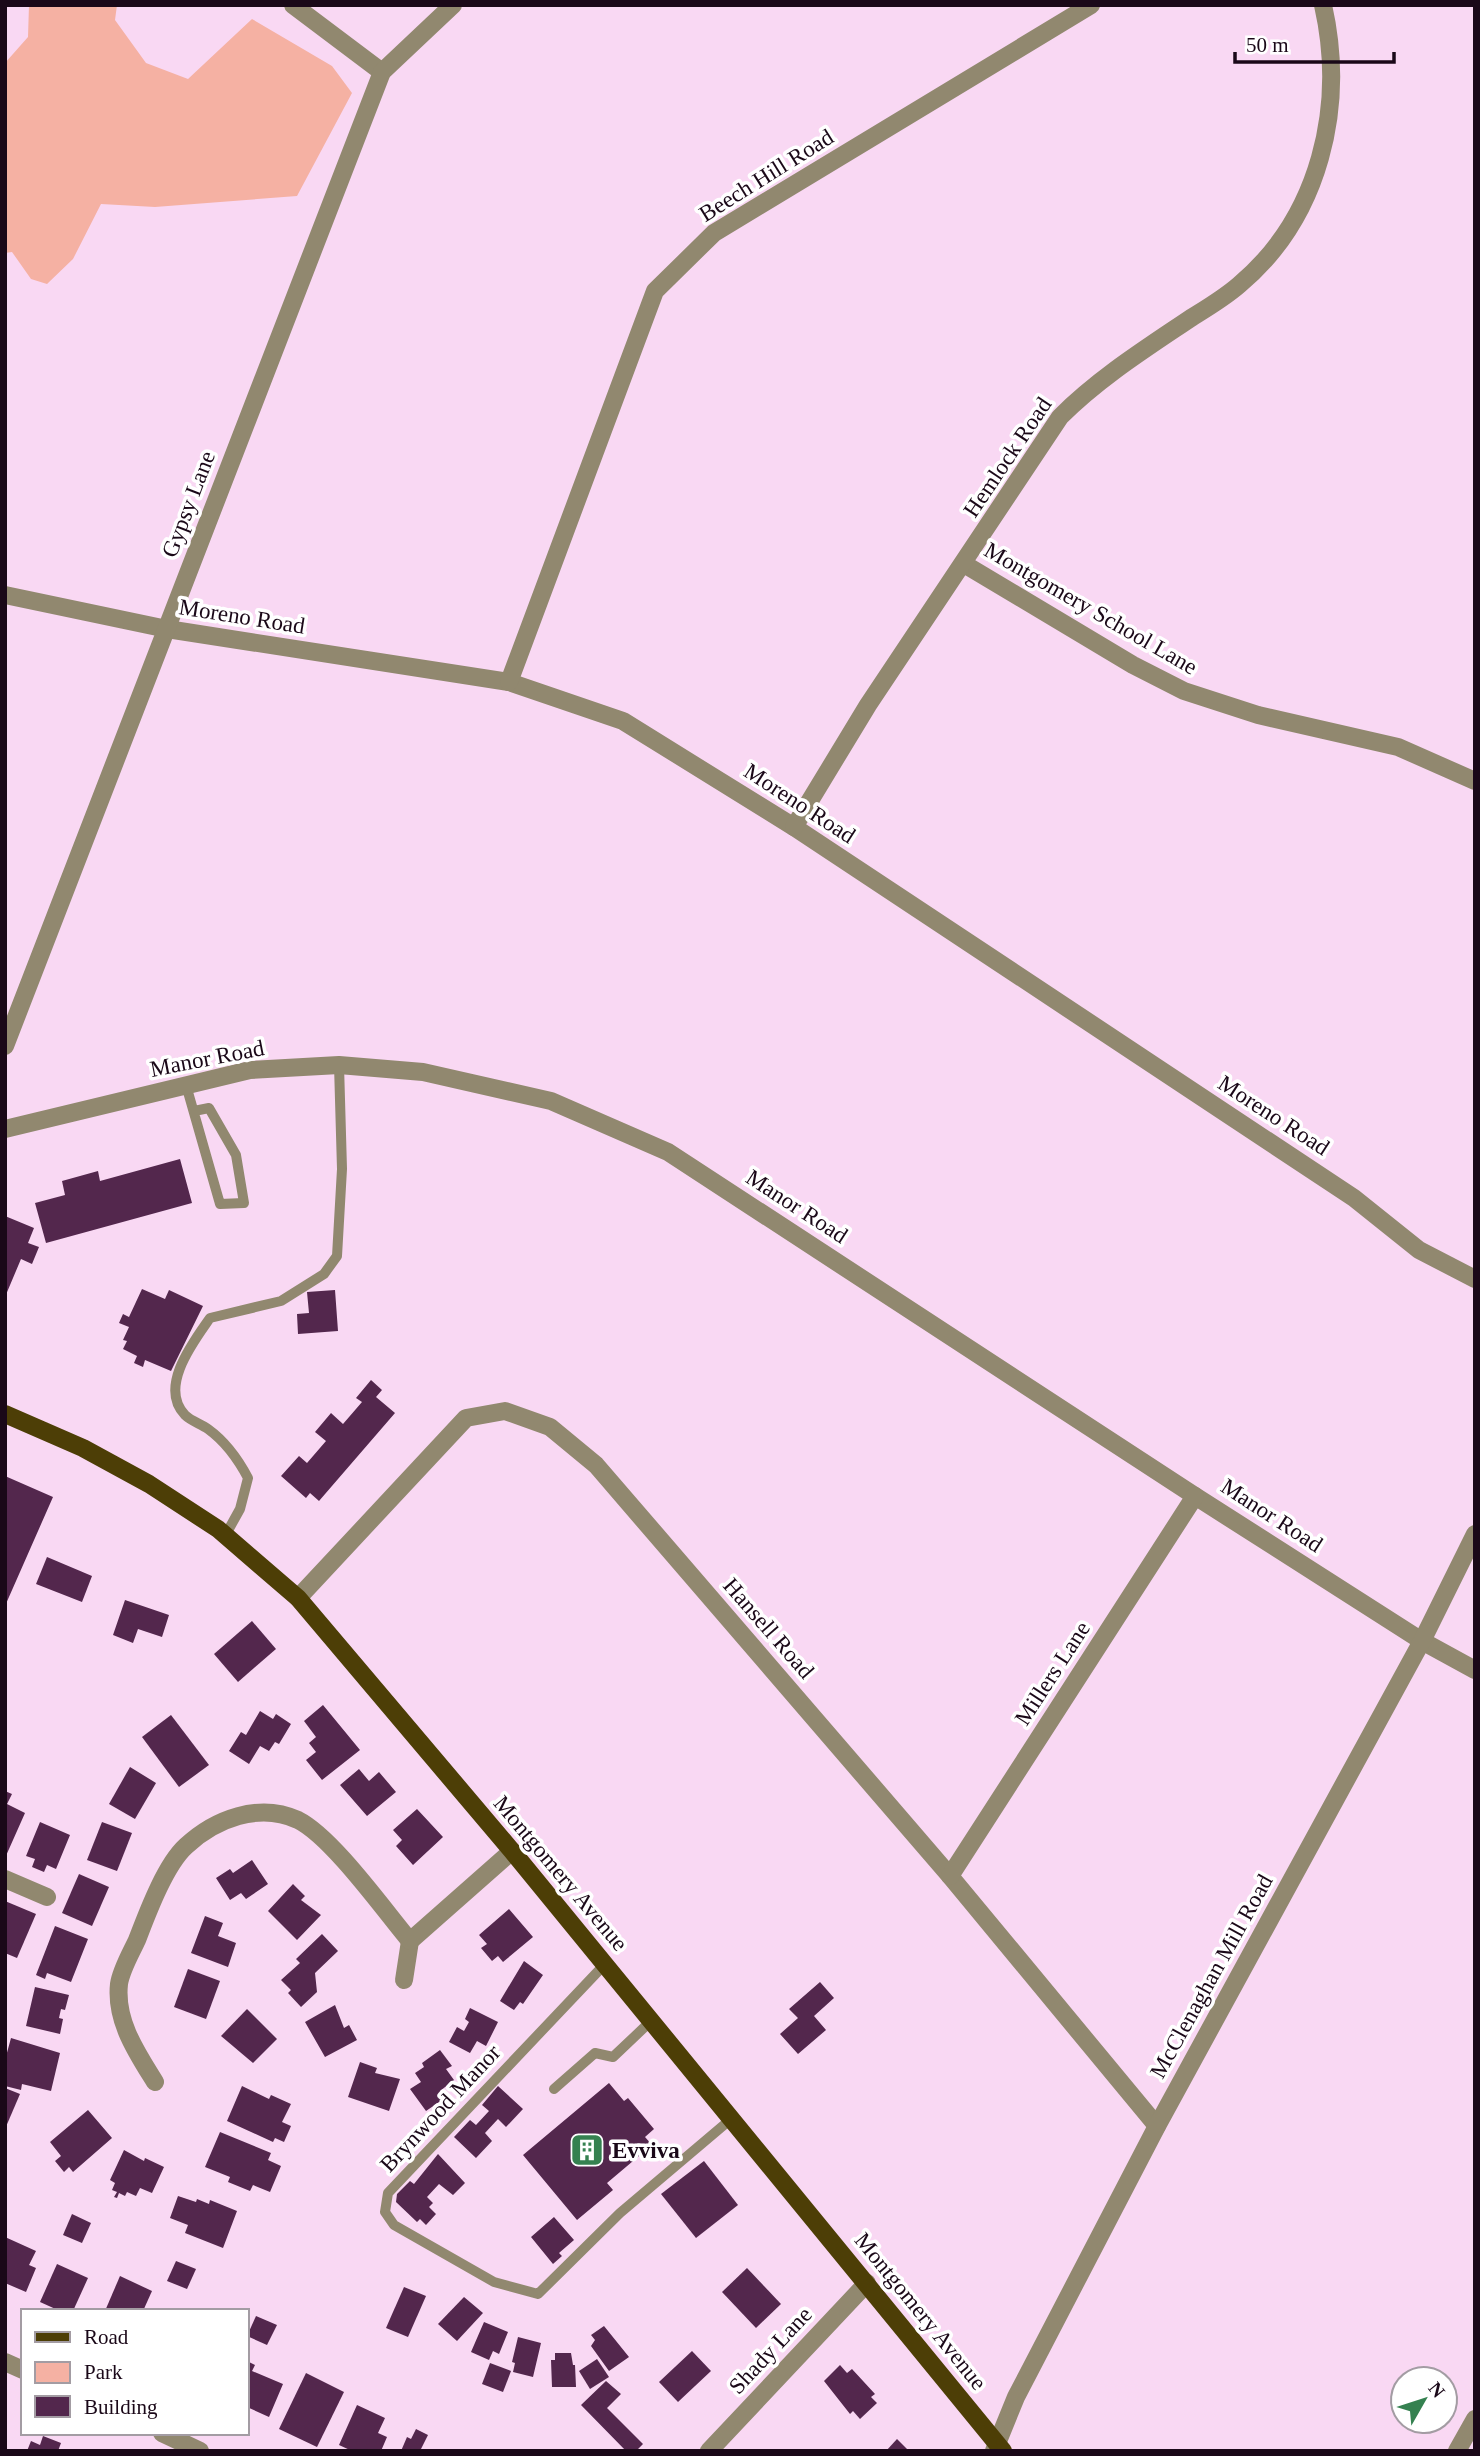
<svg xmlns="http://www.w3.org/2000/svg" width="1480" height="2456" viewBox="0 0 1480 2456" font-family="Georgia,serif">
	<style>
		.green { fill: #f5b1a3 }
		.building { fill: #53274d }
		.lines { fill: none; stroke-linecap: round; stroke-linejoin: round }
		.service { stroke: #91886f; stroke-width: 10 }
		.minor { stroke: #91886f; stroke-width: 18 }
		.primary { stroke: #4d3e06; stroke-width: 18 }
		.labels { text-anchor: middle; stroke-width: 7; stroke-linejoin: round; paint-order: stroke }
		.street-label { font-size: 23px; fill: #1a0818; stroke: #fff }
		.poi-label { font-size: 23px; font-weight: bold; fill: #1a0818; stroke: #fff; text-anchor: start }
	</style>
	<rect width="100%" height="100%" fill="#f9d8f3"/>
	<polygon class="green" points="29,5 117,5 115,20 146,63 188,79 252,19 332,66 352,93 297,196 155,207 101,204 73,259 47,284 31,279 12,252 5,253 5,63 28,37"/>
	<g class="building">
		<polygon points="180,1159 192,1203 46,1243 35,1203 65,1195 62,1181 98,1171 100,1181"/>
		<polygon points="5,1216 34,1228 28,1243 39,1247 32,1264 21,1259 5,1297"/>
		<polygon points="142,1289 165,1299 169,1290 203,1306 171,1371 145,1360 143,1367 134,1363 137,1356 123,1349 127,1341 123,1340 129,1327 119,1323 123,1314 129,1317"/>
		<polygon points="335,1290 338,1331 298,1334 297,1314 309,1313 307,1292"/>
		<polygon points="371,1380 382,1390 376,1397 395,1413 319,1501 310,1493 306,1498 281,1476 299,1456 307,1463 326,1441 315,1432 331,1413 343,1424 362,1402 356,1398"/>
		<polygon points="5,1476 53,1497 5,1606 6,1515"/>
		<polygon points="47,1557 92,1576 82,1602 36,1584"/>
		<polygon points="125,1600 169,1615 162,1637 138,1629 133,1643 113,1635"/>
		<polygon points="252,1621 276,1649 238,1682 214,1654"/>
		<polygon points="323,1705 360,1750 322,1780 306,1760 316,1752 309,1743 316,1737 304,1721"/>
		<polygon points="260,1711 273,1719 276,1714 291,1724 279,1744 275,1742 269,1751 260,1746 249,1764 229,1751 241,1732 246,1735"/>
		<polygon points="171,1715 209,1765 179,1787 142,1737"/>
		<polygon points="130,1767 156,1783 135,1819 109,1804"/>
		<polygon points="359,1769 369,1781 379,1772 396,1792 367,1816 340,1785"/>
		<polygon points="5,1791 12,1794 7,1804 25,1813 5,1858"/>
		<polygon points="417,1809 443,1837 413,1865 396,1846 402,1840 393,1830"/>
		<polygon points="40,1822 70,1835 56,1869 47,1865 44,1872 32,1867 35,1859 26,1856"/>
		<polygon points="102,1822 132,1833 117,1871 87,1860"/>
		<polygon points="252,1860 268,1884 246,1899 241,1893 230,1900 216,1878 230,1869 233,1873"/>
		<polygon points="79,1874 109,1887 92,1926 62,1913"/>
		<polygon points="293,1884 305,1896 301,1900 321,1915 297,1940 268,1911"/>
		<polygon points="5,1901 36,1914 17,1958 5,1953"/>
		<polygon points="509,1909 533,1937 503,1962 498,1956 492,1961 481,1948 487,1944 479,1935"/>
		<polygon points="205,1916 223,1923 218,1936 236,1943 228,1967 191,1953"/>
		<polygon points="55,1926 88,1939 71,1982 47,1973 45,1979 36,1975"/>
		<polygon points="322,1934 338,1951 315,1973 317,1992 301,2007 288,1993 291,1990 281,1980 300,1963 296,1959"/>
		<polygon points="524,1961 543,1975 523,2004 520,2002 514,2010 500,2001"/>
		<polygon points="188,1969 220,1981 206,2019 174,2007"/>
		<polygon points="820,1982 834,1998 814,2016 826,2030 798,2054 780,2034 798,2018 789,2009"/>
		<polygon points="35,1987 69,1995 65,2010 61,2009 59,2018 63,2019 60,2034 26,2026"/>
		<polygon points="335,2005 344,2028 349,2025 357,2040 325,2057 305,2022"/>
		<polygon points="470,2008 498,2022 486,2046 477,2041 470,2053 449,2042 457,2027 464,2031 469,2022 465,2019"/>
		<polygon points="247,2009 277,2039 253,2063 221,2036"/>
		<polygon points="11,2038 60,2053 51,2091 22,2084 21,2090 5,2086 5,2060"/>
		<polygon points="440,2050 452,2066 446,2069 454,2080 440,2091 445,2098 426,2111 410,2089 421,2082 415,2073 424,2067 422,2063"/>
		<polygon points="360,2062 377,2068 375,2073 400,2079 389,2111 348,2097"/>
		<polygon points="609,2083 624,2101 628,2098 654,2129 645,2137 652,2145 607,2183 613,2190 577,2220 523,2155"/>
		<polygon points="242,2086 269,2099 271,2095 291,2104 282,2122 291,2126 284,2142 275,2138 273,2142 227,2121"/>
		<polygon points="498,2086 523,2109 506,2127 498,2119 485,2133 492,2141 476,2158 454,2137 470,2120 476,2125 489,2111 482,2105"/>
		<polygon points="5,2088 20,2094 5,2129"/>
		<polygon points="88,2110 112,2138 73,2172 69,2167 64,2172 55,2161 61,2156 50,2142"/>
		<polygon points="220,2132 271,2153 268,2160 281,2166 270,2192 253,2185 250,2191 228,2182 230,2177 205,2167"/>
		<polygon points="124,2150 144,2161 145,2158 164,2167 152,2193 140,2188 136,2196 127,2192 125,2196 119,2193 117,2198 114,2197 117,2192 112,2190 115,2183 110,2180"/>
		<polygon points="438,2154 465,2183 453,2195 439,2184 427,2197 433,2203 429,2207 436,2214 426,2225 420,2219 417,2222 396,2202 397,2194 410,2181 414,2184"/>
		<polygon points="704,2161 738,2205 696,2238 661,2194"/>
		<polygon points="178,2196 196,2202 197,2199 209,2204 210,2200 237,2211 223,2248 185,2233 188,2225 170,2218"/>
		<polygon points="72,2214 91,2223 82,2243 63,2235"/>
		<polygon points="554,2217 574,2240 559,2253 562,2256 553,2264 531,2237"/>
		<polygon points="5,2237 36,2251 29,2265 36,2268 26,2292 5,2283"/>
		<polygon points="176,2261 196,2269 187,2289 167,2281"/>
		<polygon points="57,2264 88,2278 73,2311 60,2311 40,2302"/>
		<polygon points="747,2268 781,2304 756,2328 722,2292"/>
		<polygon points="120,2276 152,2291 143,2311 105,2311"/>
		<polygon points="404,2287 426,2296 408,2337 386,2328"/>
		<polygon points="464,2297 483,2313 457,2341 438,2324"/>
		<polygon points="256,2316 277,2325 267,2345 247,2336"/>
		<polygon points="484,2322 508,2332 499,2354 493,2351 489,2360 471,2352"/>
		<polygon points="604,2326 629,2357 609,2371 591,2346 595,2340 591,2335"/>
		<polygon points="518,2337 541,2343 533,2377 513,2372 515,2363 512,2362"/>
		<polygon points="692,2351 711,2371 678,2402 659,2382"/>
		<polygon points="555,2353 571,2353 573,2365 575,2365 576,2387 552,2387 551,2360 555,2360"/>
		<polygon points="597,2359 609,2377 590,2389 579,2371"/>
		<polygon points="247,2361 255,2365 252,2371 283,2384 269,2417 247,2407"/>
		<polygon points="490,2363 511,2371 503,2392 482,2384"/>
		<polygon points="840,2365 847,2373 852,2369 875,2394 871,2397 877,2403 860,2419 853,2411 850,2414 824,2381"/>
		<polygon points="306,2373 344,2392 317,2447 279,2429"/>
		<polygon points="606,2381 621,2394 607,2408 643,2444 636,2451 626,2451 581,2405"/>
		<polygon points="357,2405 385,2418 378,2433 387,2437 381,2451 352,2451 339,2445"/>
		<polygon points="416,2429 428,2435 420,2451 401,2451 407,2437 411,2439"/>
		<polygon points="43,2436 61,2443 58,2451 27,2451 31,2441 40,2445"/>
		<polygon points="897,2439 909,2451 886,2451"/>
	</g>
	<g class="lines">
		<g class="service">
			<polyline points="186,1085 220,1204 244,1203 236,1155 209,1108 194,1111"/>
			<path d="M225 1536 240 1509 248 1478C238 1459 226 1442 208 1429 201 1424 191 1421 185 1415 158 1387 194 1341 210 1318L281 1301 324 1274 337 1256 342 1169 339 1065"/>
			<polyline points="605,1964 388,2193 385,2212 394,2225 494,2282 538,2294 620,2213 731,2119"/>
			<polyline points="554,2089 595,2053 613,2057 651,2021"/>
		</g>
		<g class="minor">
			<polyline points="293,5 382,72"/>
			<polyline points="964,564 1133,665 1184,691 1258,715 1398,747 1475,781"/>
			<polyline points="5,595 167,629 509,682 623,721 794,827 1354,1198 1419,1250 1475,1279"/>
			<polyline points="509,682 655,291 714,233 1091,5"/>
			<path d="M794 827 868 705 1060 417C1099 378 1145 349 1191 318 1207 308 1224 298 1239 285 1320 217 1346 107 1323 5"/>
			<polyline points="5,1046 382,72 453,5"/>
			<polyline points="5,1129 250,1070 339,1065 423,1072 551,1101 668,1152 1195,1496 1422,1641 1475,1670"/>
			<polyline points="298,1598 466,1418 505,1411 550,1427 596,1465 950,1876 1157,2126"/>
			<polyline points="950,1876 1195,1496"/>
			<polyline points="5,1879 47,1897"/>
			<polyline points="404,1980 410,1941"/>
			<path d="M155 2082C137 2053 115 2021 119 1984 121 1970 131 1953 137 1940 147 1914 165 1865 186 1846 215 1819 259 1802 298 1820 332 1837 384 1910 410 1941L512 1851"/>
			<polyline points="5,2362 23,2370"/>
			<polyline points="162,2433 200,2451"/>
			<polyline points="709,2451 867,2283"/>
			<polyline points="994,2451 1016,2397 1157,2126 1422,1641 1475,1534"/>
			<polyline points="1457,2451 1475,2419"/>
		</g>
		<polyline class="primary" points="5,1414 83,1448 149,1484 218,1529 298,1598 512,1851 1003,2451"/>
	</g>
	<defs>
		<symbol id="building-square" viewBox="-11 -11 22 22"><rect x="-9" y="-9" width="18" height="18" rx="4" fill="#358150" stroke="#fff"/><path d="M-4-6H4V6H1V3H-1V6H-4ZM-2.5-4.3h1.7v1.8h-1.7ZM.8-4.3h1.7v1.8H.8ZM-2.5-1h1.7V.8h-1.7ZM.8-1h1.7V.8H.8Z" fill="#fff"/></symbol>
	</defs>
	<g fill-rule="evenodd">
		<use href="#building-square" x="568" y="2131" width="38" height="38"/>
	</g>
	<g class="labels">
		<g class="street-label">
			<text transform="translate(766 175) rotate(-32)" y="8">Beech Hill Road</text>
			<text transform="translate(1007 457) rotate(-56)" y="8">Hemlock Road</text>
			<text transform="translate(188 504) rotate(-69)" y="8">Gypsy Lane</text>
			<text transform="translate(1091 608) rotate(30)" y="8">Montgomery School Lane</text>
			<text transform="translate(242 616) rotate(9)" y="8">Moreno Road</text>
			<text transform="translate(800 803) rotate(33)" y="8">Moreno Road</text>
			<text transform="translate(207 1058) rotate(-11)" y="8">Manor Road</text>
			<text transform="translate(1274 1115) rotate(33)" y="8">Moreno Road</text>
			<text transform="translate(797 1206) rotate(33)" y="8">Manor Road</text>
			<text transform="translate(1272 1515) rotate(33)" y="8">Manor Road</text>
			<text transform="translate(769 1628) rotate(49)" y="8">Hansell Road</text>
			<text transform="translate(1052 1673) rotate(-57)" y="8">Millers Lane</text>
			<text transform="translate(561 1873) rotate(50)" y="8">Montgomery Avenue</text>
			<text transform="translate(1211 1976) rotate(-61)" y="8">McClenaghan Mill Road</text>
			<text transform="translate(440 2108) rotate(-47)" y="8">Brynwood Manor</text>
			<text transform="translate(921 2311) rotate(51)" y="8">Montgomery Avenue</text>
			<text transform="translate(770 2350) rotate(-47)" y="8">Shady Lane</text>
		</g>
		<g class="poi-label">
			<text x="612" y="2158">Evviva</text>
		</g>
	</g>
	<rect width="1480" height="2456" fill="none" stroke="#1a0818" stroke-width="14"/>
	<rect x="21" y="2309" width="228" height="126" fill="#ffffff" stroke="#a39ca3" stroke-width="2"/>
	<rect x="35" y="2332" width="35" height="10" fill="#4d3e06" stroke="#a39ca3" stroke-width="2"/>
	<text x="84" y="2344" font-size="21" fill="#1a0818">Road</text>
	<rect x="35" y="2362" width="35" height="21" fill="#f5b1a3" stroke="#a39ca3" stroke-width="2"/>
	<text x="84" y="2379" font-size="21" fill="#1a0818">Park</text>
	<rect x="35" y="2396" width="35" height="21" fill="#53274d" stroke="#a39ca3" stroke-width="2"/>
	<text x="84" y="2414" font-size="21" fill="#1a0818">Building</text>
	<g transform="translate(1424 2400) rotate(51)"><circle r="33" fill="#ffffff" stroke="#a39ca3" stroke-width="2"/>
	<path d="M0-5L12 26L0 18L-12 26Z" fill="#358150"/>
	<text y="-10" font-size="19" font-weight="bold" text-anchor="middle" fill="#1a0818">N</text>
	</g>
	<path d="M1235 52v10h159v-10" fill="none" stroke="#1a0818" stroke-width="3.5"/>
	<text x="1246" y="52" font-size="21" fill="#1a0818" stroke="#ffffff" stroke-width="5" paint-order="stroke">50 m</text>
</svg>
